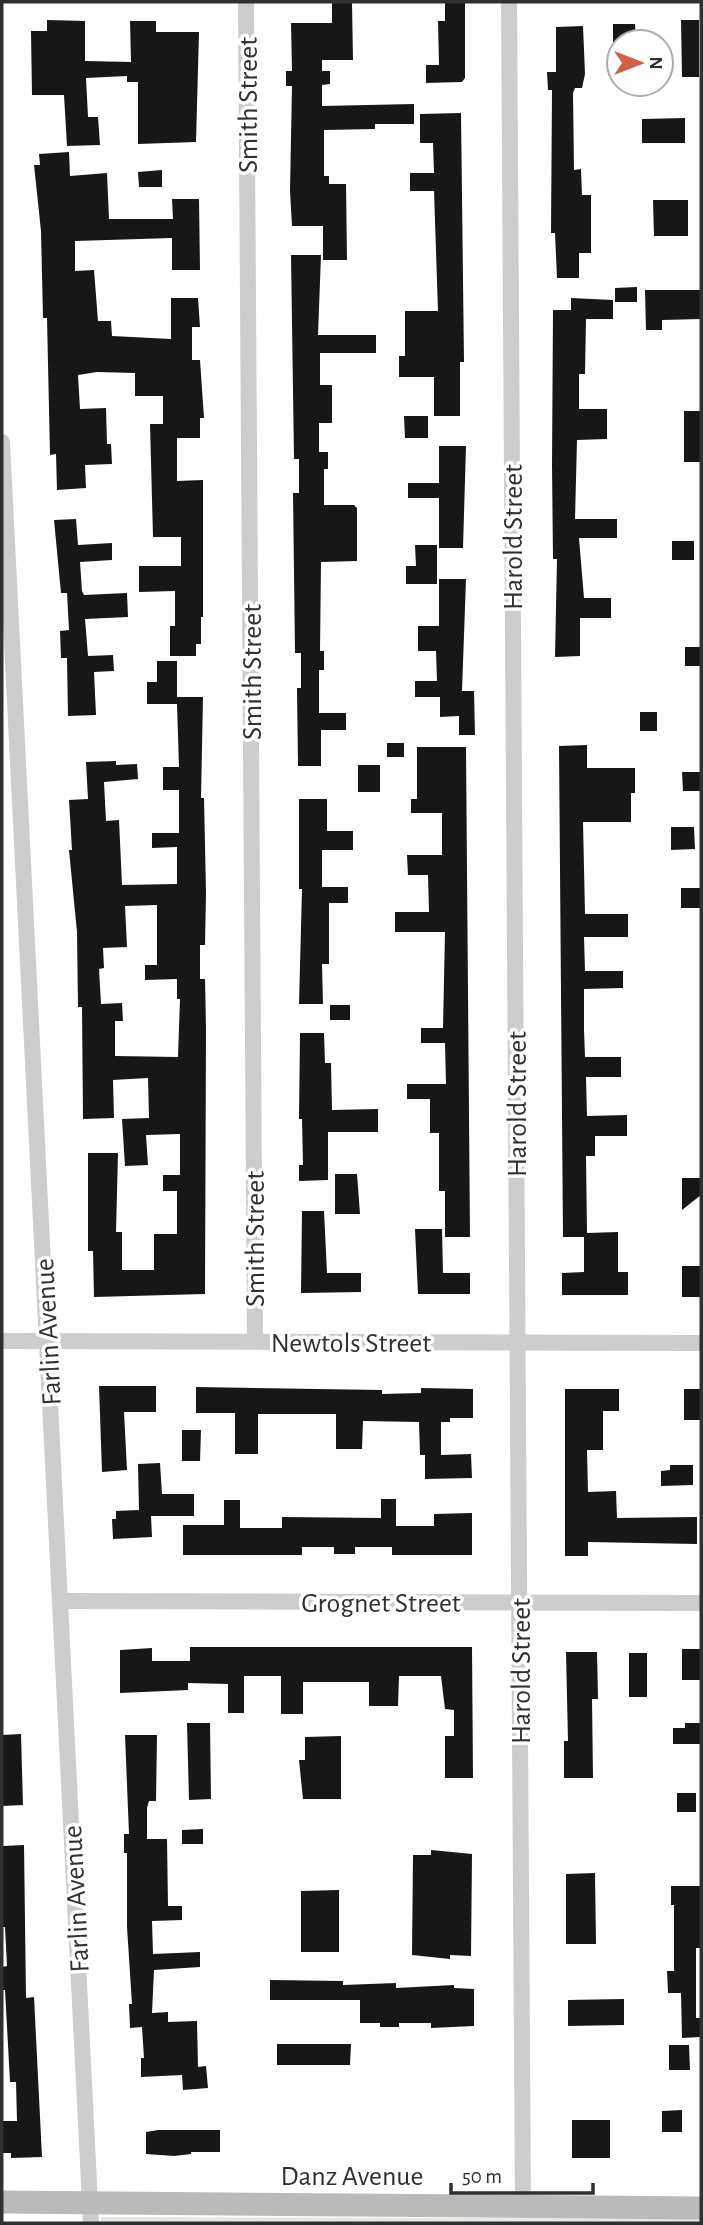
<svg xmlns="http://www.w3.org/2000/svg" width="703" height="2225" viewBox="0 0 703 2225" font-family="'Alegreya Sans',sans-serif">
	<style>
		.park { fill: url(#park-tufts) }
		.building { fill: #171717; fill-rule: evenodd }
		.lines { fill: none; stroke-linecap: round; stroke-linejoin: round }
		.street { stroke: #cdcdcd; stroke-width: 16 }
		.secondary { stroke: #bababa; stroke-width: 23 }
		.labels { text-anchor: middle; stroke-width: 7; stroke-linejoin: round; paint-order: stroke }
		.street-label { font-size: 28px; fill: #303030; stroke: #fff }
	</style>
	<defs>
		<pattern id="park-tufts" width="24" height="20" patternUnits="userSpaceOnUse" patternTransform="scale(1.75)"><rect width="24" height="20" fill="#e3ebe0"/><path d="M3 7l-1-3M5 7V3M7 7l1-3M15 17l-1-3M17 17v-4M19 17l1-3" fill="none" stroke="#c3cac0"/></pattern>
	</defs>
	<rect width="100%" height="100%" fill="#fff"/>
	<polygon class="park" points="101,2217 701,2219 701,2223 101,2223"/>
	<g class="building">
		<polygon points="445,2 465,2 465,78 462,82 426,83 426,65 439,65 438,21 445,21"/>
		<polygon points="332,3 352,3 353,60 322,60 322,71 330,71 330,84 322,85 322,106 414,104 414,124 375,124 375,129 324,130 324,176 329,176 329,184 346,184 347,260 323,260 323,226 292,226 290,191 292,86 286,86 286,71 292,71 291,23 332,23"/>
		<polygon points="47,20 85,21 85,61 131,62 130,21 156,21 156,32 199,32 196,142 138,144 138,82 127,82 127,76 86,78 88,117 98,117 100,145 67,146 64,95 32,95 31,31 47,31"/>
		<polygon points="681,20 699,20 699,77 682,77"/>
		<polygon points="613,24 635,24 636,42 613,42"/>
		<polygon points="583,26 585,74 582,88 575,88 573,93 574,170 581,169 582,195 591,195 591,253 579,253 579,278 557,278 555,233 551,233 552,90 548,90 547,72 556,72 556,27"/>
		<polygon points="461,113 464,362 460,362 460,416 434,416 434,377 399,377 399,356 405,356 405,311 438,311 434,191 410,191 410,173 434,173 433,143 420,143 420,114"/>
		<polygon points="685,118 685,143 642,143 642,119"/>
		<polygon points="69,152 70,176 107,173 109,219 173,219 172,199 199,199 200,270 172,270 172,238 75,241 75,271 94,270 98,321 111,321 112,336 171,339 171,298 198,298 200,327 192,327 192,360 200,360 204,418 200,418 200,438 177,438 177,481 203,480 203,617 201,617 201,644 196,644 196,656 170,656 170,626 175,626 175,591 139,592 139,566 181,566 181,537 153,537 150,424 163,424 163,396 135,396 135,373 97,372 78,375 80,409 106,408 107,444 111,444 112,464 85,465 86,488 57,490 56,454 50,455 47,318 43,318 41,231 34,165 40,165 39,154"/>
		<polygon points="162,170 162,187 139,187 138,172"/>
		<polygon points="653,200 688,200 688,236 654,236"/>
		<polygon points="291,255 321,255 318,335 376,335 376,353 320,353 320,385 332,385 332,423 319,423 319,452 328,452 328,469 324,469 324,505 354,505 357,508 357,561 321,562 320,651 324,651 324,670 319,670 319,713 346,713 346,730 321,730 321,766 298,766 297,688 301,688 301,653 295,653 293,493 299,493 299,459 294,459"/>
		<polygon points="637,287 637,302 615,302 615,288"/>
		<polygon points="645,290 701,290 701,319 662,320 662,330 646,330"/>
		<polygon points="571,298 613,300 613,319 586,319 585,374 579,374 579,409 607,409 607,439 577,440 575,519 617,519 617,538 579,538 584,598 611,598 611,618 580,618 580,656 555,657 557,559 553,559 552,465 553,310 571,310"/>
		<rect x="684" y="411" width="17" height="51"/>
		<polygon points="404,416 428,416 428,438 405,438"/>
		<polygon points="439,446 466,446 463,548 439,548 439,498 408,498 408,483 439,483"/>
		<polygon points="76,519 78,545 112,543 112,560 80,562 82,591 84,595 127,593 128,617 85,619 88,656 113,655 114,671 94,672 96,715 68,716 67,658 61,658 60,631 69,630 67,593 61,593 54,520"/>
		<rect x="672" y="541" width="22" height="19"/>
		<polygon points="415,545 437,545 437,584 406,584 406,566 416,566"/>
		<polygon points="439,579 466,579 462,691 474,691 475,735 459,735 459,716 440,717 440,697 415,697 415,681 437,681 436,651 418,651 418,626 439,626"/>
		<rect x="685" y="647" width="16" height="19"/>
		<path d="M157 661H177V697H203L201 798H204L206 892 205 945H200V979H205L206 1028 205 1294 94 1297 93 1251H88V1153H118L116 1232H122V1270H154V1234H177V1191H163V1175H180V1134L146 1135 148 1165 125 1166 122 1119 149 1118 148 1078 113 1080 114 1118 83 1119 82 1007H78L77 932 69 850H72L69 800 88 799 86 762 116 761V765L137 764 138 779 104 782 106 821 119 820 122 885 177 884V847L152 848V833H179V790H163V767H179L177 704H147V682H157ZM157 905V965H145V980L177 979V999H180L178 1057 115 1056V1021H123L122 1003 101 1004 99 969 104 968 103 948 127 947 125 906Z"/>
		<rect x="640" y="712" width="17" height="19"/>
		<rect x="387" y="743" width="17" height="14"/>
		<polygon points="587,745 587,768 635,768 635,793 631,793 631,822 583,822 585,914 628,914 628,937 584,937 585,971 623,971 623,988 584,989 584,1030 585,1057 621,1057 621,1077 586,1077 587,1116 627,1115 627,1136 595,1136 595,1156 586,1156 587,1233 618,1232 618,1272 628,1272 628,1295 562,1295 562,1273 584,1272 584,1237 563,1237 559,746"/>
		<polygon points="417,747 466,747 470,1237 445,1237 445,1191 439,1191 439,1133 430,1133 430,1099 407,1099 407,1084 446,1084 445,1043 421,1043 421,1028 443,1028 445,932 395,932 395,912 429,912 428,875 408,875 407,855 442,855 442,813 411,813 411,799 417,799"/>
		<rect x="358" y="765" width="22" height="27"/>
		<polygon points="682,772 701,772 701,791 683,791"/>
		<polygon points="299,799 327,799 327,831 353,831 353,850 322,850 322,887 348,887 348,903 329,903 329,964 322,964 323,1004 299,1004 302,889 299,889"/>
		<polygon points="671,827 694,827 695,849 671,850"/>
		<rect x="681" y="888" width="20" height="20"/>
		<rect x="330" y="1005" width="20" height="15"/>
		<polygon points="300,1033 324,1033 325,1063 331,1063 332,1110 378,1109 378,1132 328,1132 328,1180 299,1181 299,1165 303,1165 302,1119 299,1119"/>
		<polygon points="335,1174 357,1174 360,1214 335,1214"/>
		<polygon points="682,1178 701,1178 701,1195 682,1210"/>
		<polygon points="302,1211 324,1211 327,1273 361,1273 361,1292 301,1293"/>
		<polygon points="415,1229 442,1229 443,1273 470,1273 470,1294 418,1294"/>
		<rect x="682" y="1266" width="19" height="31"/>
		<polygon points="99,1386 156,1386 156,1412 124,1412 127,1470 102,1472"/>
		<polygon points="196,1387 382,1390 382,1394 421,1393 421,1388 473,1389 473,1418 450,1418 450,1422 441,1422 441,1455 471,1454 472,1478 425,1479 425,1455 420,1455 419,1422 363,1421 362,1449 336,1449 336,1414 258,1414 258,1454 235,1454 235,1413 196,1413"/>
		<polygon points="565,1389 619,1389 619,1411 603,1411 603,1450 587,1450 588,1492 616,1491 617,1518 697,1517 697,1544 588,1542 588,1556 565,1556"/>
		<rect x="684" y="1389" width="17" height="31"/>
		<polygon points="182,1430 201,1430 200,1461 182,1461"/>
		<polygon points="160,1463 162,1494 194,1494 194,1516 151,1516 152,1537 113,1539 112,1519 116,1519 116,1511 139,1510 138,1464"/>
		<polygon points="670,1465 693,1465 693,1485 661,1486 661,1471 670,1470"/>
		<polygon points="381,1499 396,1499 396,1526 434,1526 434,1514 472,1513 472,1555 392,1555 392,1547 355,1547 355,1554 334,1554 334,1547 302,1547 302,1555 183,1555 183,1525 224,1525 224,1500 240,1500 240,1528 282,1528 282,1517 381,1518"/>
		<polygon points="190,1647 472,1647 473,1778 445,1778 445,1736 454,1736 454,1710 445,1709 441,1676 399,1676 398,1706 369,1706 369,1682 303,1682 303,1714 281,1714 281,1676 244,1676 244,1713 228,1713 228,1684 188,1683 188,1690 120,1693 120,1650 152,1648 152,1661 190,1661"/>
		<rect x="682" y="1649" width="19" height="31"/>
		<polygon points="566,1652 597,1652 598,1699 592,1699 593,1778 564,1778 564,1741 568,1741"/>
		<rect x="629" y="1653" width="18" height="44"/>
		<polygon points="187,1723 210,1723 211,1799 189,1800"/>
		<polygon points="685,1723 701,1723 701,1744 673,1744 673,1728 685,1728"/>
		<polygon points="21,1734 23,1805 2,1806 2,1735"/>
		<polygon points="125,1735 157,1735 156,1801 149,1801 147,1808 147,1839 167,1839 168,1906 182,1906 182,1920 152,1921 153,1954 200,1952 200,1967 154,1970 152,2013 168,2012 168,2022 197,2021 198,2067 206,2066 208,2088 183,2090 182,2075 141,2077 141,2058 144,2058 142,2027 130,2028 129,2004 132,2004 127,1927 127,1853 124,1853 124,1834 129,1834"/>
		<polygon points="341,1736 341,1799 303,1799 299,1760 305,1760 305,1737"/>
		<rect x="677" y="1793" width="19" height="19"/>
		<polygon points="203,1829 203,1844 182,1844 182,1830"/>
		<polygon points="24,1845 26,1998 34,1997 42,2157 11,2158 11,2153 2,2153 2,2121 17,2121 16,2082 10,2082 5,1990 2,1990 2,1967 7,1966 5,1927 2,1927 2,1846"/>
		<polygon points="431,1850 472,1854 471,1956 450,1955 450,1959 412,1955 413,1855 431,1855"/>
		<polygon points="595,1873 596,1944 566,1944 566,1874"/>
		<polygon points="671,1886 701,1886 701,1948 696,1948 696,2018 700,2018 700,2037 682,2038 681,1993 668,1993 667,1971 674,1971 674,1905 671,1905"/>
		<polygon points="339,1890 339,1952 301,1952 301,1891"/>
		<polygon points="270,1980 343,1981 343,1985 396,1983 396,1988 454,1985 454,1988 474,1989 474,2026 431,2028 431,2023 399,2023 399,2027 380,2027 380,2023 360,2023 360,2000 270,2000"/>
		<polygon points="624,1999 624,2025 568,2026 568,2000"/>
		<polygon points="277,2044 351,2044 350,2065 277,2065"/>
		<polygon points="669,2045 689,2045 690,2070 669,2070"/>
		<polygon points="682,2110 682,2132 662,2132 662,2111"/>
		<rect x="572" y="2120" width="38" height="38"/>
		<polygon points="158,2130 220,2130 220,2152 191,2152 191,2154 174,2156 146,2154 146,2132"/>
	</g>
	<g class="lines">
		<g class="street">
			<polyline points="246,2 255,1341"/>
			<polyline points="509,2 523,2206"/>
			<polyline points="2,442 91,2223"/>
			<polyline points="2,1341 701,1343"/>
			<polyline points="61,1601 701,1603"/>
		</g>
		<polyline class="secondary" points="2,2202 701,2208"/>
	</g>
	<g class="labels">
		<g class="street-label">
			<text transform="translate(247 105) rotate(-90)" y="10">Smith Street</text>
			<text transform="translate(512 537) rotate(-90)" y="10">Harold Street</text>
			<text transform="translate(251 672) rotate(-90)" y="10">Smith Street</text>
			<text transform="translate(516 1104) rotate(-90)" y="10">Harold Street</text>
			<text transform="translate(254 1239) rotate(-90)" y="10">Smith Street</text>
			<text transform="translate(47 1332) rotate(-93)" y="10">Farlin Avenue</text>
			<text x="351" y="1352">Newtols Street</text>
			<text x="381" y="1612">Grognet Street</text>
			<text transform="translate(520 1671) rotate(-90)" y="10">Harold Street</text>
			<text transform="translate(75 1899) rotate(-93)" y="10">Farlin Avenue</text>
			<text x="352" y="2185">Danz Avenue</text>
		</g>
	</g>
	<rect width="703" height="2225" fill="none" stroke="#303030" stroke-width="7"/>
	<g transform="translate(640 63) rotate(90)"><circle r="33" fill="#ffffff" stroke="#acacac" stroke-width="2"/>
	<path d="M0-5L12 26L0 18L-12 26Z" fill="#d16047"/>
	<text y="-10" font-size="19" font-weight="bold" text-anchor="middle" fill="#303030">N</text>
	</g>
	<path d="M451 2183v10h142v-10" fill="none" stroke="#303030" stroke-width="3.5"/>
	<text x="462" y="2183" font-size="21" fill="#303030" stroke="#ffffff" stroke-width="5" paint-order="stroke">50 m</text>
</svg>
